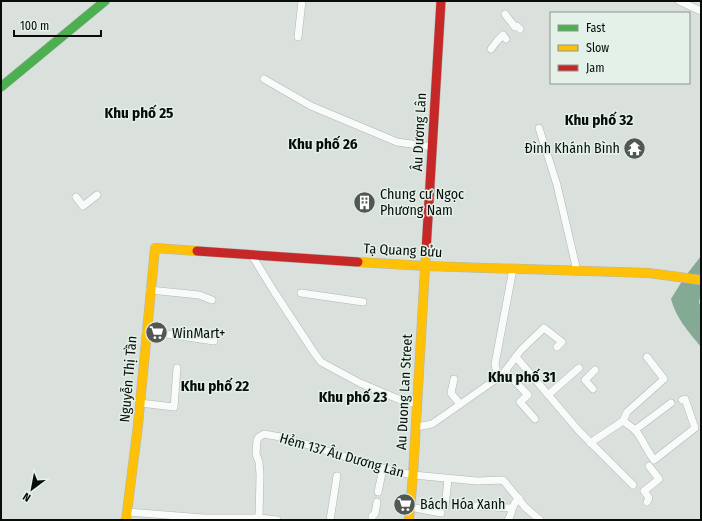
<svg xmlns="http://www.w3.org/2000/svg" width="702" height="521" viewBox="0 0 702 521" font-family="'Fira Sans Condensed',sans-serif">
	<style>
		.water { fill: #84a994 }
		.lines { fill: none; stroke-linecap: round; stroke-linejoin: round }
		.street-casing { stroke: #b1b7b3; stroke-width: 8 }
		.fast-casing { stroke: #b1b7b3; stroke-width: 10 }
		.slow-casing { stroke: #b1b7b3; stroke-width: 10 }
		.jam-casing { stroke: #b1b7b3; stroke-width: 10 }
		.street { stroke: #f9fafa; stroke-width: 7 }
		.fast { stroke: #4caf50; stroke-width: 9 }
		.slow { stroke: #ffc107; stroke-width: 9 }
		.jam { stroke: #c62828; stroke-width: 9 }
		.labels { text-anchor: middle; stroke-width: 3; stroke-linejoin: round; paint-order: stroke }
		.street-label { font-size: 14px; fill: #080d0a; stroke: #e3f1e8 }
		.poi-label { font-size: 14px; fill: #080d0a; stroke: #e3f1e8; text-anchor: start }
		.neighbourhood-label { font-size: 15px; font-weight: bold; fill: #080d0a; stroke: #e3f1e8 }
	</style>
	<rect width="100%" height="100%" fill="#dae0dc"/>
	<path class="water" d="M701 256V292L699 302 701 308V347C688 331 676 318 671 299L684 278Z"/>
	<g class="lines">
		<defs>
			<g id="street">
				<polyline points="679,1 701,11"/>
				<polyline points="505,14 515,27 517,26 520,29"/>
				<polyline points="298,37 302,1"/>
				<polyline points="491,49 497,41 503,35 506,39"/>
				<polyline points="264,79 311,106 397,142 433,147"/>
				<polyline points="539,128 557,185 577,271"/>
				<polyline points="76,197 83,206 97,195"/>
				<polyline points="251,254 275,293 313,351 321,362 360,383 398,399 417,404"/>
				<polyline points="150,290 199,295 212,300"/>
				<polyline points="301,293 363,302"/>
				<polyline points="146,331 214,341"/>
				<polyline points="516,357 579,431 633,485"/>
				<polyline points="505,371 528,395 520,402 535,419"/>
				<polyline points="498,378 495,364 513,269"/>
				<polyline points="454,379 451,393 460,404"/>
				<polyline points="593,389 585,380 595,370"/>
				<polyline points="548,395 579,368"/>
				<polyline points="140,403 174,407 177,368"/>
				<polyline points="623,421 627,412 664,379 647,357"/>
				<polyline points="416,427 432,424 502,375 521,350 544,328 562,342 557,347"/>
				<polyline points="635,430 671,403"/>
				<path d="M590 443 623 421C627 424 632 427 636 431 643 440 647 451 654 460L695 428 685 399 682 400"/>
				<polyline points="378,492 383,468"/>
				<polyline points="647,502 649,498 644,491 659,479 649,466"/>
				<polyline points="476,506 511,508"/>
				<polyline points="410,507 441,513"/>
				<polyline points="445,507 448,479"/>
				<polyline points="128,512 203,518 259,518 277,520"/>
				<polyline points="259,518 260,475 259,462 256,454 257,440 259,437 264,434 286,438 381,468 413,475 477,481 503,480 525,507 540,520"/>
				<polyline points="330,520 337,476"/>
				<polyline points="372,520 372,516 375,514 377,502"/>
				<path d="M508 520C514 511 509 508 519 498"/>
			</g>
			<polyline id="fast" points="1,87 105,1"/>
			<g id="slow">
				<polyline points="358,262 425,266 649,273 701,280"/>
				<polyline points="126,520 138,425 155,248 197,251"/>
				<polyline points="409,520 413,475 426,251"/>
			</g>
			<g id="jam">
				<polyline points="197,251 358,262"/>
				<polyline points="426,251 441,1"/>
			</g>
		</defs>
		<use href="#street" class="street-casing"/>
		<use href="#fast" class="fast-casing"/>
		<use href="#slow" class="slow-casing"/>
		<use href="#jam" class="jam-casing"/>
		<use href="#street" class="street"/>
		<use href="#fast" class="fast"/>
		<use href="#slow" class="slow"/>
		<use href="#jam" class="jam"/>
	</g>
	<defs>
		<symbol id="temple-disc" viewBox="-11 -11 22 22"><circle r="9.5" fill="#525754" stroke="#e3f1e8"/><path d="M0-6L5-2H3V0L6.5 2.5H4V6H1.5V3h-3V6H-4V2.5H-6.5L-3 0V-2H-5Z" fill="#fff"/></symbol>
		<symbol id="building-disc" viewBox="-11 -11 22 22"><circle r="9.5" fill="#525754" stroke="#e3f1e8"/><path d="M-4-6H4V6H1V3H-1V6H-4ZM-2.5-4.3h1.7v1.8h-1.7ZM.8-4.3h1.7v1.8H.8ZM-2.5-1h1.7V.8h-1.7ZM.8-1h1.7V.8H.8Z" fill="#fff"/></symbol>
		<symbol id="supermarket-disc" viewBox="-11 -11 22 22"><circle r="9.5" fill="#525754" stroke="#e3f1e8"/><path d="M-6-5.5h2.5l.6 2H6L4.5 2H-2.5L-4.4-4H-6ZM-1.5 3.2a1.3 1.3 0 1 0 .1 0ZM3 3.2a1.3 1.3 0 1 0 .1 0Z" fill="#fff"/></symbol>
	</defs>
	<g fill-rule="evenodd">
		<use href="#temple-disc" x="622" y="136" width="25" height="25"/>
		<use href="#building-disc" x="352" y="190" width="25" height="25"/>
		<use href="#supermarket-disc" x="144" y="320" width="25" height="25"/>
		<use href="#supermarket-disc" x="392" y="492" width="25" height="25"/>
	</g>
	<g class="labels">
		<g class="street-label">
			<text transform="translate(419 132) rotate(-87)" y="5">Âu Dương Lân</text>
			<text transform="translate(403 250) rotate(3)" y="5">Tạ Quang Bửu</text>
			<text transform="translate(128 379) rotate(-85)" y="5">Nguyễn Thị Tần</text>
			<text transform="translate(404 392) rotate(-87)" y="5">Au Duong Lan Street</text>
			<text transform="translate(342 455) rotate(16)" y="5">Hẻm 137 Âu Dương Lân</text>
		</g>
		<g class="poi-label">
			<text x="620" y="153" text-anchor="end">Đình Khánh Bình</text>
			<text x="380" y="199">Chung cư Ngọc<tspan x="380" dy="16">Phương Nam</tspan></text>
			<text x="172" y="338">WinMart+</text>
			<text x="420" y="509">Bách Hóa Xanh</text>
		</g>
		<g class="neighbourhood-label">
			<text x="139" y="118">Khu phố 25</text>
			<text x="599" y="125">Khu phố 32</text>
			<text x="323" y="149">Khu phố 26</text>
			<text x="522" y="382">Khu phố 31</text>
			<text x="215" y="391">Khu phố 22</text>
			<text x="353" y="402">Khu phố 23</text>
		</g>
	</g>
	<rect width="702" height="521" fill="none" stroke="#080d0a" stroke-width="4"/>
	<rect x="550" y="12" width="140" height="72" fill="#e3f1e8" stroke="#8b968f"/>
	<rect x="558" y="25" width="20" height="6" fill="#4caf50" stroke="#8b968f"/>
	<text x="586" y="32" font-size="12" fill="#080d0a">Fast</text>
	<rect x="558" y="45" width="20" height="6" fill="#ffc107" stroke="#8b968f"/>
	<text x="586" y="52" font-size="12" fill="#080d0a">Slow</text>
	<rect x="558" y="65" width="20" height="6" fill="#c62828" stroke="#8b968f"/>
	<text x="586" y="72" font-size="12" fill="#080d0a">Jam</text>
	<g transform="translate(32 489) rotate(212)" stroke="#e3f1e8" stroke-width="3" paint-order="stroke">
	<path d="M0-3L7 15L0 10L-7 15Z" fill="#080d0a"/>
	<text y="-6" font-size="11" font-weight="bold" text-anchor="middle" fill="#080d0a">N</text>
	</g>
	<path d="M14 30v6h87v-6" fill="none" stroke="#080d0a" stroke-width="2"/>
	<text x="20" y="30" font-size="12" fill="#080d0a" stroke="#e3f1e8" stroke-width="3" paint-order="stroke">100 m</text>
</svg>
